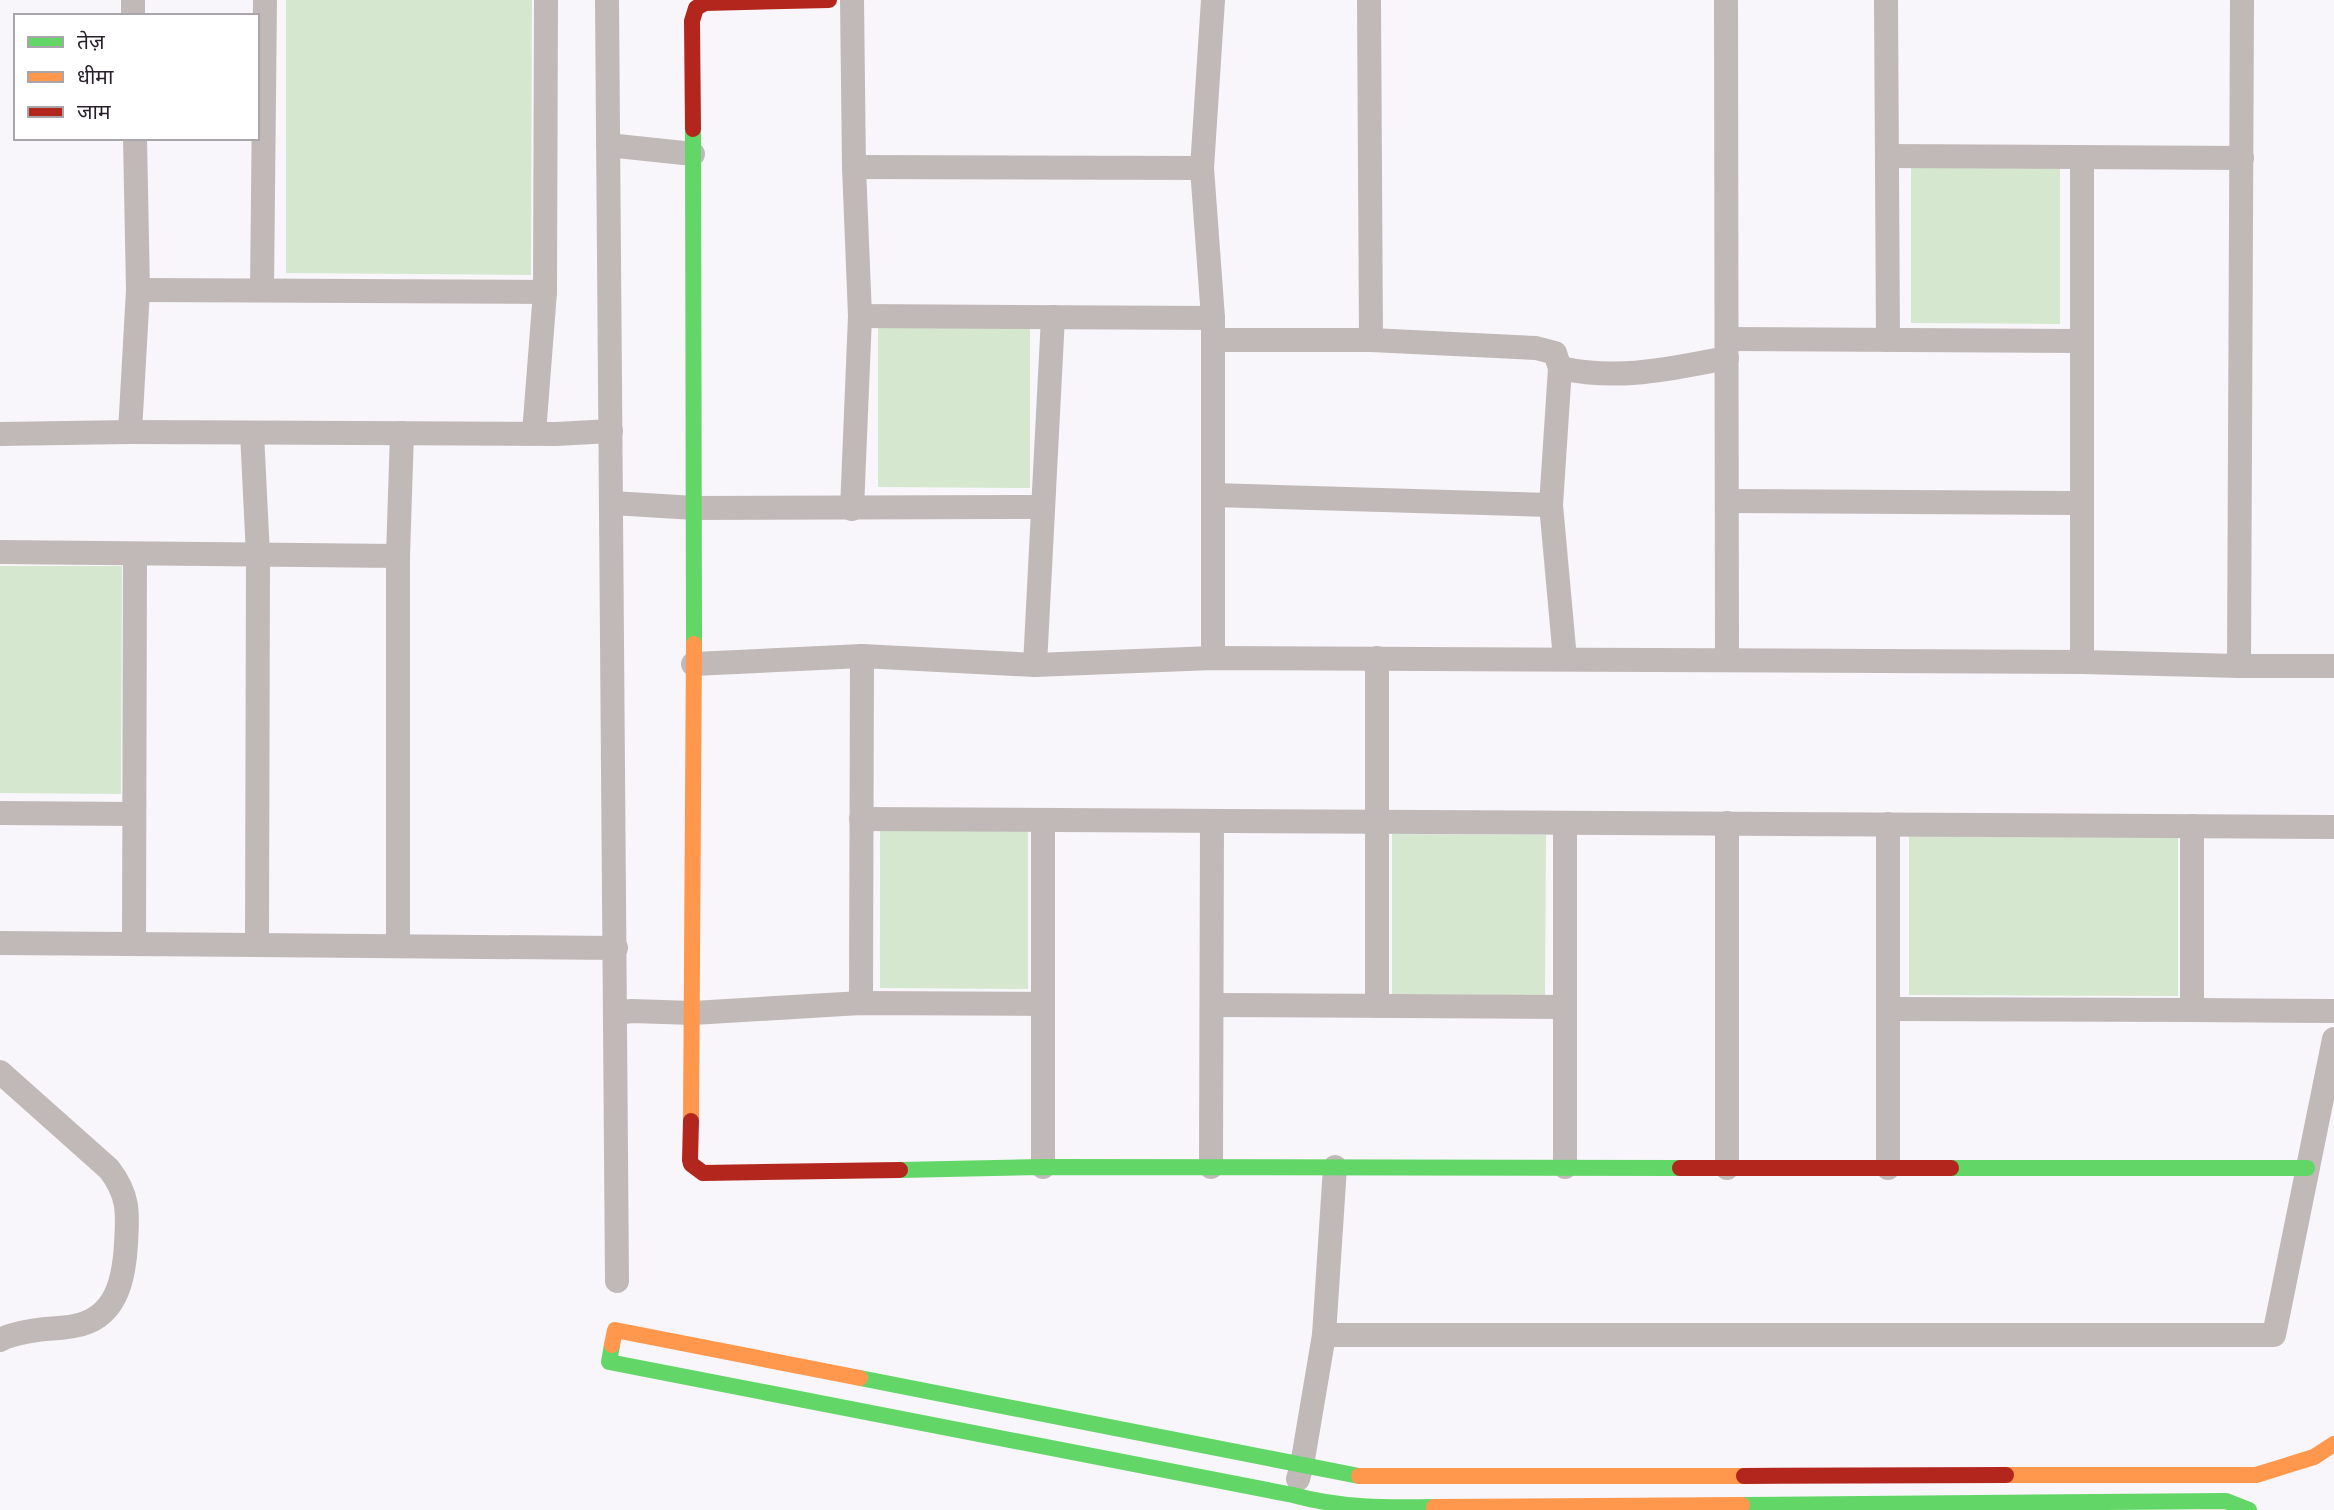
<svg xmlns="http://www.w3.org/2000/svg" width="2334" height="1510" viewBox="0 0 2334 1510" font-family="'DM Sans','Noto Sans Devanagari',sans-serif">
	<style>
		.green { fill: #d5e7cf }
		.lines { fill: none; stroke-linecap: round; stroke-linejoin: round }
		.street { stroke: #c1b9b8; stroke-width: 24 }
		.fast { stroke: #63d668; stroke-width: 16 }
		.slow { stroke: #ff974d; stroke-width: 16 }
		.jam { stroke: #b3261e; stroke-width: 16 }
	</style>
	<rect width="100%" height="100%" fill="#f8f6fa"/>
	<g class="green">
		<polygon points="286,0 532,0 531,275 286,273"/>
		<polygon points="1911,166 2060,167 2060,324 1911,323"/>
		<polygon points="878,327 1030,328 1030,488 878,487"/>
		<polygon points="0,566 122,566 121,794 0,793"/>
		<polygon points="880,830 1028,831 1028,989 880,988"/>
		<polygon points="1909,833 2178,835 2178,996 1909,995"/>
		<polygon points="1392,834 1546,835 1545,995 1392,994"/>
	</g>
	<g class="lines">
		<g class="street">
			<polyline points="133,0 133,16"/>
			<polyline points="607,0 617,1281"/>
			<polyline points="852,0 854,167 860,316 852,509"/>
			<polyline points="1369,0 1371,340"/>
			<polyline points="1726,0 1727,660"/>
			<polyline points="1886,0 1888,340"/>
			<polyline points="608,145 693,154"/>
			<polyline points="1887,156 2242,158"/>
			<polyline points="854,167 1202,168"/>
			<polyline points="138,290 545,292"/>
			<polyline points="262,290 265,0"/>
			<polyline points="860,316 1213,318"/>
			<polyline points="1727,339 2082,341"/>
			<polyline points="1213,340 1371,340 1536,348 1555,353 1560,368 1551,505 1565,659"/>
			<path d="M1560 368C1620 381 1668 369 1727 358"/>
			<polyline points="130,432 138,290 135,138"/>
			<polyline points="252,433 258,555 257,945"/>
			<polyline points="534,433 545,292 546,0"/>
			<polyline points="0,434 130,432 556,434 611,431"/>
			<polyline points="1213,495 1551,505"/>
			<polyline points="1727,501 2082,503"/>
			<polyline points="612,503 695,508 1043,507"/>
			<polyline points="0,552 398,556"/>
			<polyline points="1213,658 1213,318 1202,168 1213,0"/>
			<polyline points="2082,662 2082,157"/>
			<polyline points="693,664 862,656 1035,665 1213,658 2082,662 2239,666 2334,666"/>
			<polyline points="1035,665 1053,317"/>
			<polyline points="2239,666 2242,0"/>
			<polyline points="0,813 134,814"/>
			<polyline points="861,819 2334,827"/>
			<polyline points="1043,820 1043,1167"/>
			<polyline points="0,943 616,948"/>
			<polyline points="134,944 135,554"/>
			<polyline points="398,946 398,556 402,433"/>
			<polyline points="861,1003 862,656"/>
			<polyline points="1212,1005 1565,1007"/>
			<polyline points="1377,1006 1377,658"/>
			<polyline points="1888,1009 2192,1010 2192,826"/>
			<polyline points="2192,1010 2334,1011"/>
			<polyline points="616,1013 632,1011 693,1013 861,1003 1043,1004"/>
			<path d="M0 1072 109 1169C129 1195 128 1212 126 1244 124 1280 116 1319 74 1326 59 1329 45 1328 31 1331 21 1333 9 1335 0 1340"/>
			<polyline points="1211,1167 1212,821"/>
			<polyline points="1565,1167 1565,823"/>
			<polyline points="1727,1168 1727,823"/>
			<polyline points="1888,1168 1888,824"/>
			<polyline points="1324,1335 2274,1335 2334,1039"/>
			<polyline points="1298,1479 1302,1465 1324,1335 1335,1167"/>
		</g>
		<g class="fast">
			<polyline points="693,129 694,644"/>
			<polyline points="1951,1168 2307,1168"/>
			<polyline points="900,1170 1043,1167 1680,1168"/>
			<path d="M612 1345 609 1362 1293 1495C1340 1508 1386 1508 1434 1507"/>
			<polyline points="860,1378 1359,1476"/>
			<polyline points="1742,1505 2226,1501 2249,1510"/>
		</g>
		<g class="slow">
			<polyline points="691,1121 694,644"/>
			<polyline points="612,1345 615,1330 860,1378"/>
			<polyline points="2006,1475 2256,1475 2314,1457 2334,1444"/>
			<polyline points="1359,1476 1744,1476"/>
			<polyline points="1434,1507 1742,1505"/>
		</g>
		<g class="jam">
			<polyline points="693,129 692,21 696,8 705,3 829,0"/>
			<polyline points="691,1121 690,1160 691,1164 703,1173 900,1170"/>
			<polyline points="1680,1168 1951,1168"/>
			<polyline points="1744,1476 2006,1475"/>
		</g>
	</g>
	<rect x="14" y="14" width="245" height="126" fill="#ffffff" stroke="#a9a6ab" stroke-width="2"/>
	<rect x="28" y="37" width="35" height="10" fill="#63d668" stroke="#a9a6ab" stroke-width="2"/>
	<text x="77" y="49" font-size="21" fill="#28212c">तेज़</text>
	<rect x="28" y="72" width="35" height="10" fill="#ff974d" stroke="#a9a6ab" stroke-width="2"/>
	<text x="77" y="84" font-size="21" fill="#28212c">धीमा</text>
	<rect x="28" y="107" width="35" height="10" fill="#b3261e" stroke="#a9a6ab" stroke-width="2"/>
	<text x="77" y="119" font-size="21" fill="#28212c">जाम</text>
</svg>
